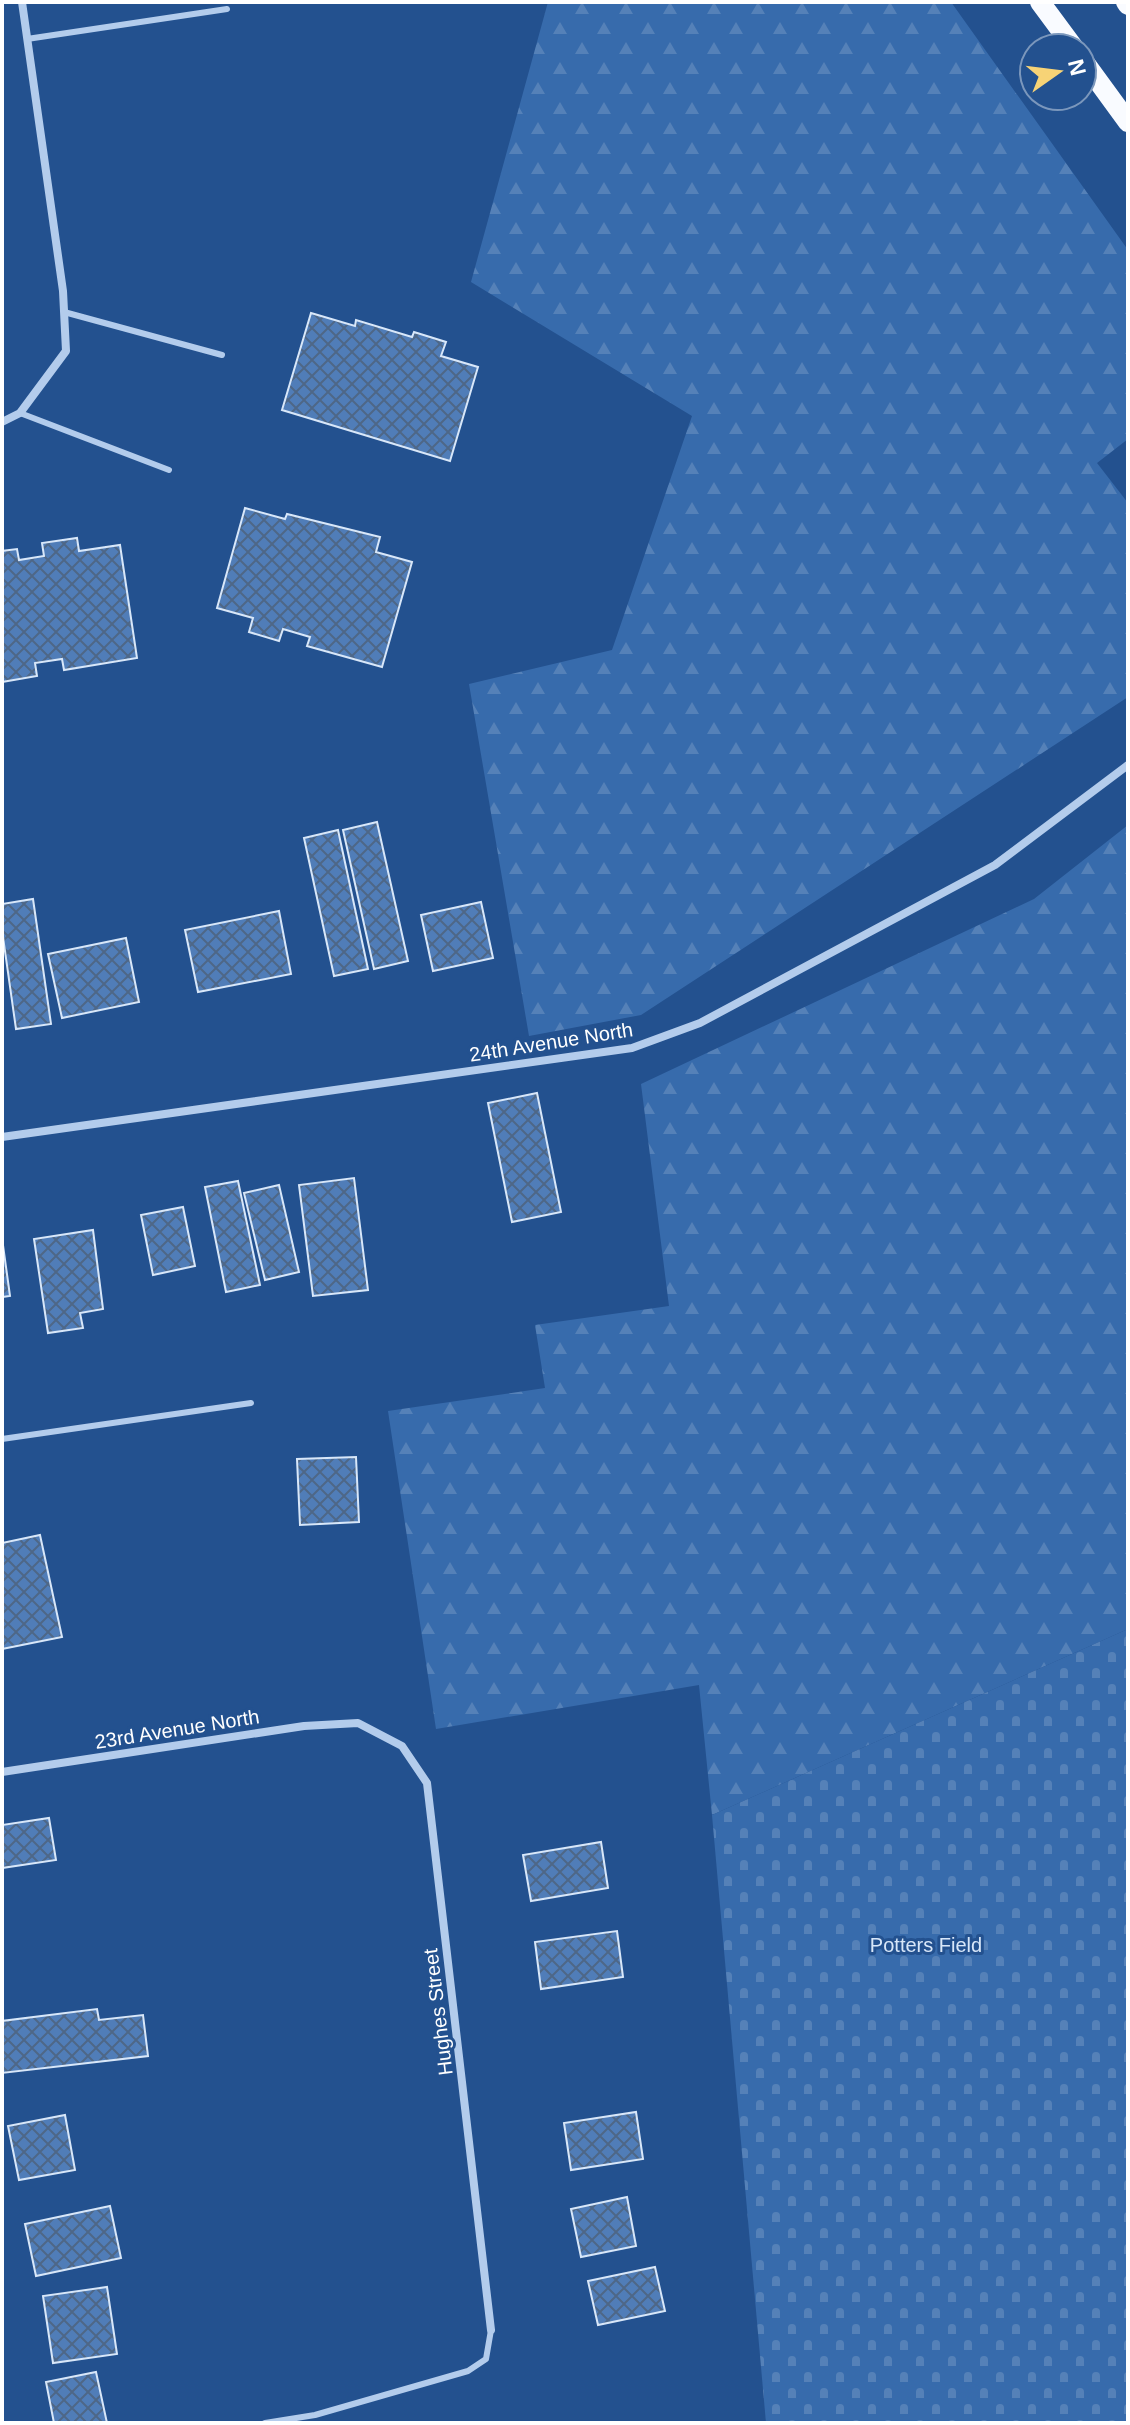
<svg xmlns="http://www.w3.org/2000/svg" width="1130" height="2425" viewBox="0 0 1130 2425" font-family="Arial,sans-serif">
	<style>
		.forest { fill: url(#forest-firs) }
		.cemetery { fill: url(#cemetery-stones) }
		.building { fill: url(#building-cross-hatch); stroke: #d8e7f9; stroke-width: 2 }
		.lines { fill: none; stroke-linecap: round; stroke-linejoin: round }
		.service { stroke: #b3ccec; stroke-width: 6 }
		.minor { stroke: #b3ccec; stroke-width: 8 }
		.primary { stroke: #f9fbff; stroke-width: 20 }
		.labels { text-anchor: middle; stroke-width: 6; stroke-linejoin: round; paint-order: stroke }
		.street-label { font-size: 20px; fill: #fff; stroke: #23518f }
		.park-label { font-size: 20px; fill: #d8e7f9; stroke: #23518f }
	</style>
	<defs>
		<pattern id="forest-firs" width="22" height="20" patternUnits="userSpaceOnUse" patternTransform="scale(2)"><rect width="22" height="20" fill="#376bac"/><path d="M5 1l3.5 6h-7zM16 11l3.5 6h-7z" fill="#5581b8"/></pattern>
		<pattern id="cemetery-stones" width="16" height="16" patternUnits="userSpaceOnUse" patternTransform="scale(2)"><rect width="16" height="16" fill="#376bac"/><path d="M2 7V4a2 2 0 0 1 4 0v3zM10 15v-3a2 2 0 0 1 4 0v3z" fill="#5581b8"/></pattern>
		<pattern id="building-cross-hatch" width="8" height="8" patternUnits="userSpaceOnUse" patternTransform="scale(2)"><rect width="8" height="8" fill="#507db8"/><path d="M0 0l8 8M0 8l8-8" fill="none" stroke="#4e6787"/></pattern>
	</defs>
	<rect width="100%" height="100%" fill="#23518f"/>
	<g class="forest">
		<polygon points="548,2 951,2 1128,250 1128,439 1097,463 1128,503 1128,697 641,1015 529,1036 469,684 612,650 692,416 471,282"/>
		<polygon points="1128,825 1128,1629 712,1815 699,1685 436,1729 388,1411 545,1388 535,1325 669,1306 641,1084 1034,899"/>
	</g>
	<polygon class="cemetery" points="1128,1629 1128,2423 766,2423 712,1815"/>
	<g class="building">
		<polygon points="311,313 355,326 356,320 412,337 414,332 446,342 441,356 478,367 450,461 282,410"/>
		<polygon points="245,508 285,519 287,514 380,537 376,552 412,562 382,667 307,646 310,637 283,629 279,641 249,632 253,618 217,608"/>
		<polygon points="77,538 79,551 120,545 137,658 64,670 62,659 35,663 37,676 2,682 2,551 17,549 19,560 44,556 42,543"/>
		<polygon points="377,822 408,961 374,969 343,830"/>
		<polygon points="338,830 368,969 334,976 304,838"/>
		<polygon points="33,899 51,1024 16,1029 2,930 2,904"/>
		<polygon points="481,902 493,958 433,971 421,915"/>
		<polygon points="279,911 291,974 198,992 185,930"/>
		<polygon points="126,938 139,1002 62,1018 48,954"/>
		<polygon points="537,1093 561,1212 512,1222 488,1103"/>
		<polygon points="354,1178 368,1290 313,1296 299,1185"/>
		<polygon points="238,1181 260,1285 226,1292 205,1187"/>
		<polygon points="279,1185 299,1272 265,1280 244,1193"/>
		<polygon points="183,1207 195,1266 153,1275 141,1215"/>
		<polygon points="93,1230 103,1309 80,1313 83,1328 48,1333 34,1239"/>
		<polygon points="2,1238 10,1296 2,1297"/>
		<polygon points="356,1457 359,1522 300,1525 297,1459"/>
		<polygon points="40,1535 62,1637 2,1649 2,1543"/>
		<polygon points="49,1818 56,1860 2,1868 2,1825"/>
		<polygon points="601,1842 608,1888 531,1901 523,1855"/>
		<polygon points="617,1931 623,1977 541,1989 535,1942"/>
		<polygon points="97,2009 99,2020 143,2015 148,2056 2,2073 2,2021"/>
		<polygon points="636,2112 643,2159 571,2170 564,2123"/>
		<polygon points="65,2115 75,2170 19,2180 8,2126"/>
		<polygon points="627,2197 636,2246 581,2257 571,2209"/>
		<polygon points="110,2206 121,2258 36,2276 25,2224"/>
		<polygon points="655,2267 665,2311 598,2325 588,2281"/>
		<polygon points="107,2287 117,2354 53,2363 43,2296"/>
		<polygon points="96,2372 107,2423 54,2423 46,2382"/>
	</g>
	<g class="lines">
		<g class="service">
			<polyline points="27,39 227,9"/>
			<polyline points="64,312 222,355"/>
			<polyline points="20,413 169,470"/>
			<polyline points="2,1439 251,1403"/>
			<polyline points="265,2423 315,2415 468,2371 486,2359 491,2330"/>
		</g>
		<g class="minor">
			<polyline points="2,422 20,413 66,351 63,291 22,2"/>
			<polyline points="2,1137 632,1048 700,1023 995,865 1128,765"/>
			<polyline points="2,1772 304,1726 358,1723 402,1746 427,1783 491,2330"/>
		</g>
		<g class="primary">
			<polyline points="1040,2 1074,48"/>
			<polyline points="1126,2 1128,5"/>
			<polyline points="1082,59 1128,122"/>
		</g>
	</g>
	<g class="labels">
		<g class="street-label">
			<text transform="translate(551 1042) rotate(-9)" y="7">24th Avenue North</text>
			<text transform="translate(177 1729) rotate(-9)" y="7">23rd Avenue North</text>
			<text transform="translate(438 2012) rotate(-97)" y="7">Hughes Street</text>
		</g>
		<g class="park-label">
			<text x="926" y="1952">Potters Field</text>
		</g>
	</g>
	<rect width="1130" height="2425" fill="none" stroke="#ffffff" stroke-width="8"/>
	<g transform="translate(1058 72) rotate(76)"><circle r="38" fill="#23518f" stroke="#7b97bc" stroke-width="2"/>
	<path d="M0-6L14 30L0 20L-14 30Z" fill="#f7d376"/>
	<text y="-12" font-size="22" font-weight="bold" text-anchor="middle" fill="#ffffff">N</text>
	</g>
</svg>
